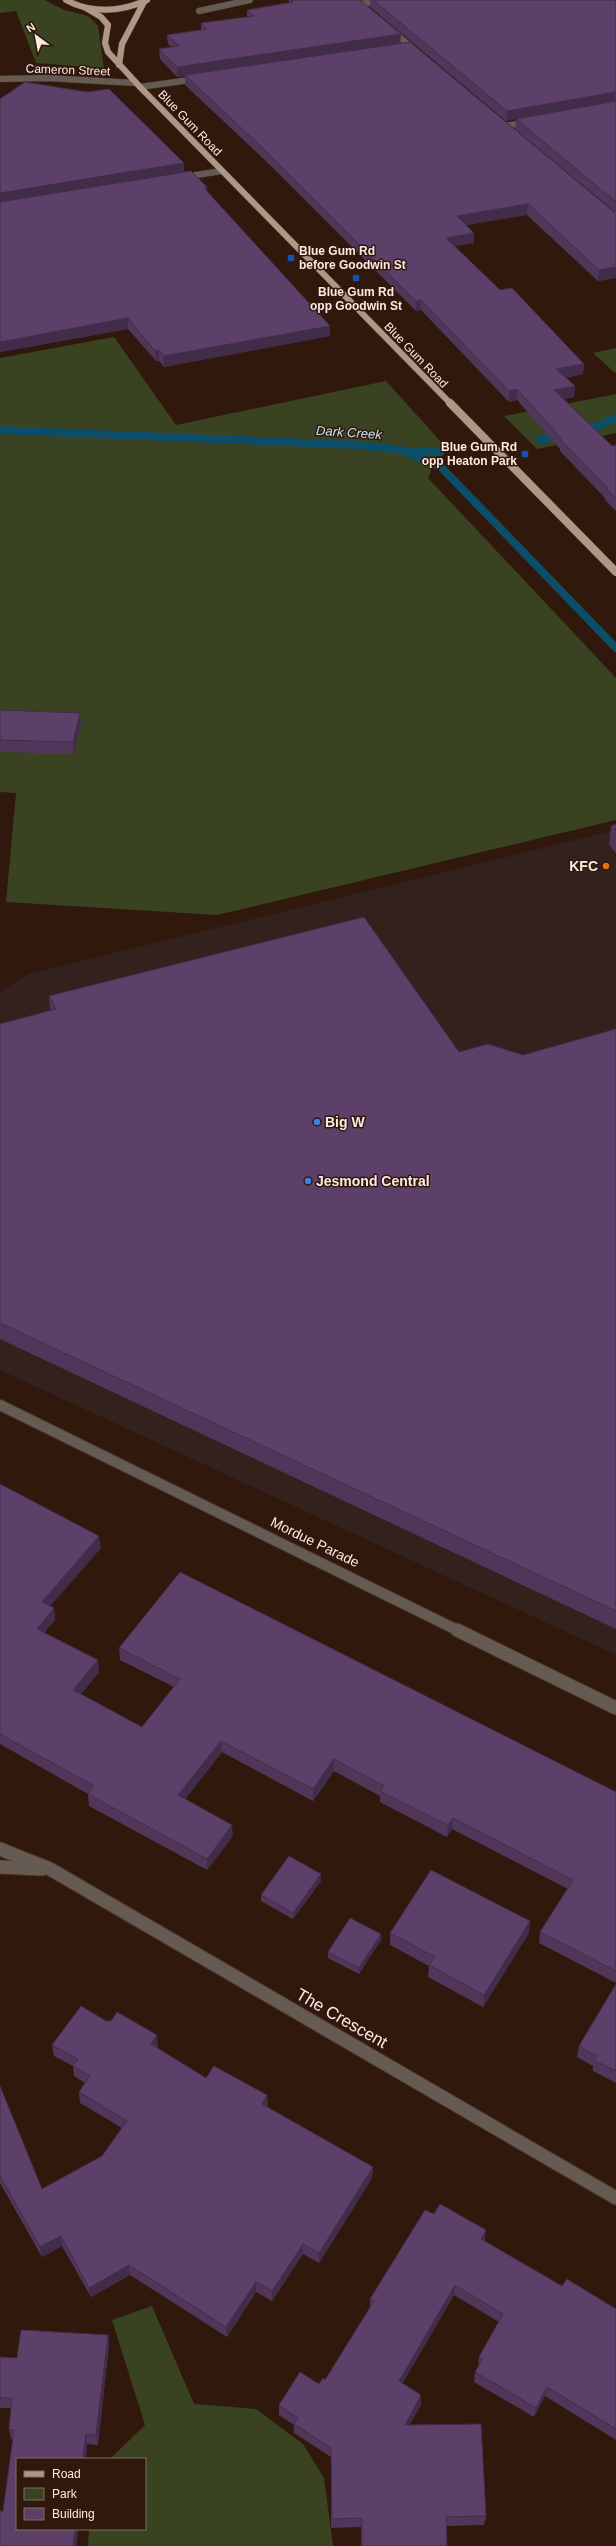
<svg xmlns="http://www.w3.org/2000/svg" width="616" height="2546" viewBox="0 0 616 2546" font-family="Helvetica,sans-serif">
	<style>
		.commercial { fill: #33211d }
		.green { fill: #394321 }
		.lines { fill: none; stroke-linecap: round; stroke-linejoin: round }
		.stream { stroke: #0c4d67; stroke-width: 8 }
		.minor-far2-casing { stroke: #4d352b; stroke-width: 7 }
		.minor-far1-casing { stroke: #4d352b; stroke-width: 12 }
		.minor-casing { stroke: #4d352b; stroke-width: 15 }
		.major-far1-casing { stroke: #4d352b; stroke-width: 7 }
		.major-casing { stroke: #4d352b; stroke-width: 9 }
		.minor-far2 { stroke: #665b52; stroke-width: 6 }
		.minor-far1 { stroke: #665b52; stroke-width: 10 }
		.minor { stroke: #665b52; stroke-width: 13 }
		.major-far1 { stroke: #ae9885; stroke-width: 6 }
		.major { stroke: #ae9885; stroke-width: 8 }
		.wall { fill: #50375a }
		.shaded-wall { fill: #412d4a }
		.building { fill: #5d4069; stroke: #412d4a }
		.transit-dot { fill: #1a4fb4; stroke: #30180d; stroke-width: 1.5 }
		.food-dot { fill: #e8710a; stroke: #30180d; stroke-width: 1.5 }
		.shop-dot { fill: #3f7fe0; stroke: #30180d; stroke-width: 1.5 }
		.labels { text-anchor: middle; stroke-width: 3; stroke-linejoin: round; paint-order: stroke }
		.far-street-label { font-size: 12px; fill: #fceae3; stroke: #30180d }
		.far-poi-label { font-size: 12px; font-weight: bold; fill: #fceae3; stroke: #30180d; text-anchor: start }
		.far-water-label { font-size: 13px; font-style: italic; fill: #c4e4f6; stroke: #30180d }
		.poi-label { font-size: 14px; font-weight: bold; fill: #fceae3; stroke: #30180d; text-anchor: start }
		.street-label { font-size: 14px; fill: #fceae3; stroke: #30180d }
		.near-street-label { font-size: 17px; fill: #fceae3; stroke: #30180d }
	</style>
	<rect width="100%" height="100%" fill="#30180d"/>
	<polygon class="commercial" points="616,830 616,1655 0,1370 0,992 28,974"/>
	<g class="green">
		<polygon points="0,0 45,0 64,10 88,16 98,26 104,68 36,63 16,11 0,13"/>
		<polygon points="114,337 176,425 386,381 442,443 428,478 616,678 616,820 217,915 6,902 16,793 0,792 0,358"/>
		<polygon points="616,348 616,374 593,353"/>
		<polygon points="616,394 616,433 537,449 504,416"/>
		<polygon points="152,2306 194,2404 256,2409 303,2444 324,2478 333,2546 88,2546 89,2529 145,2529 145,2459 110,2459 145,2425 112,2320"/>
	</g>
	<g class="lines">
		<g class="stream">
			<polyline points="0,430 358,445 401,450 441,467 616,648"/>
			<polyline points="540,440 593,428 616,418"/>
			<polyline points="410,451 440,452"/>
		</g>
		<defs>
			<g id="minor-far2">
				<polyline points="360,4 387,0"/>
				<polyline points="199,11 250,0"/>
				<polyline points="390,29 416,51"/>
				<polyline points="0,79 46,78 136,83"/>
				<polyline points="140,87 197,79"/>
				<polyline points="505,126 528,122"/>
				<polyline points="183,177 222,171"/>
			</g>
			<polyline id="minor-far1" points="0,1405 459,1631"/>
			<g id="minor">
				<polyline points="457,1630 616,1708"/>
				<polyline points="0,1849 50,1869 616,2198"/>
				<polyline points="0,1867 42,1869"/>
			</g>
			<g id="major-far1">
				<path d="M66 0C91 14 121 12 147 0"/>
				<polyline points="86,8 101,17 108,25 105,43 108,52 140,87 451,404"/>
				<polyline points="119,65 122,44 144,2"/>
			</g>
			<polyline id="major" points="450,403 616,572"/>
		</defs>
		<use href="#minor-far2" class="minor-far2-casing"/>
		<use href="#minor-far1" class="minor-far1-casing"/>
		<use href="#minor" class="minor-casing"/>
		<use href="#major-far1" class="major-far1-casing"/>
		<use href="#major" class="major-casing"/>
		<use href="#minor-far2" class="minor-far2"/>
		<use href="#minor-far1" class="minor-far1"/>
		<use href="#minor" class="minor"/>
		<use href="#major-far1" class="major-far1"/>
		<use href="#major" class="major"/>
	</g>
	<g class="wall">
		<polygon points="289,0 360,0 400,44 614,212 615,212 515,129 516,119 506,121 370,7 370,0 616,0 616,278 598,281 527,215 466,225 474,233 474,243 455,246 500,290 584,364 583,374 566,378 575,386 574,397 564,399 612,446 616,445 616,511 605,500 605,498 560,451 560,449 517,400 509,402 421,310 416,311 270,165 185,85 185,76 177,77 160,59 159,49 171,47 168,44 167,35 201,30 201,23 247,17 247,10 289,3"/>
		<polygon points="184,163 184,172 207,187 207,192 330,326 330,336 164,367 159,361 156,361 128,329 0,352"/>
		<polygon points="0,710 80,713 81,725 74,754 0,752"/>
		<polygon points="616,824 616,853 609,845 611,826"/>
		<polygon points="49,996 459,1052 523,1055 616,1029 616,1629 0,1339 0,1024 50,1011"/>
		<polygon points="0,1484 101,1548 50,1606 54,1608 55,1620 44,1633 99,1672 81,1694 142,1727 174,1687 120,1660 119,1648 616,1792 616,1983 539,1943 540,1932 568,1889 452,1829 447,1837 380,1802 380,1796 334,1771 313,1801 222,1752 185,1799 233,1836 207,1870 89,1806 88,1794 0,1744"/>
		<polygon points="321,1881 293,1919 261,1901 261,1895"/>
		<polygon points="390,1933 529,1933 483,2007 428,1977 429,1966 390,1945"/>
		<polygon points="381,1934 381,1940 359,1974 328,1958 328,1952"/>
		<polygon points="616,1984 616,2083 593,2071 593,2066 577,2057 579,2046"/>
		<polygon points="106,2021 158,2046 157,2048 206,2078 267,2095 268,2105 267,2107 373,2167 372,2178 319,2263 303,2254 272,2301 256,2292 227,2337 130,2275 91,2297 62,2246 42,2257 0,2183 0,2086 42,2189 102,2156 122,2128 80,2103 79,2092 85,2083 74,2076 73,2066 54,2056 52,2045"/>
		<polygon points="434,2214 485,2240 484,2241 562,2286 616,2309 616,2440 545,2396 534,2417 474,2382 475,2372 478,2366 479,2357 499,2322 454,2295 402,2384 421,2405 409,2425 486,2516 484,2525 446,2526 447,2546 361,2546 361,2527 331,2528 331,2457 294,2433 294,2425 279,2415 279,2405 325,2380 370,2309 370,2299"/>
		<polygon points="21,2330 108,2335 109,2345 98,2445 87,2444 86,2459 17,2459 17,2529 78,2529 76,2546 0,2546 0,2511 3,2511 13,2439 11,2439 9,2429 11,2408 0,2408 0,2357 17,2358"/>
	</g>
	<g class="shaded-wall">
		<polygon points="401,34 400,44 177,77 177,67"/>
		<polygon points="616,92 615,102 506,121 507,111"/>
		<polygon points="184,163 184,173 0,203 0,193"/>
		<polygon points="528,204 527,215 456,227 457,216"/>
		<polygon points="474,233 474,243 445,248 446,238"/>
		<polygon points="616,267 616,278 598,281 599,270"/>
		<polygon points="421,300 421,310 416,311 416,301"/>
		<polygon points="128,318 128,329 0,352 0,342"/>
		<polygon points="330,326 330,336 164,367 164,356"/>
		<polygon points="159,350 159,361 156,361 155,351"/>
		<polygon points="584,364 583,374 556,380 556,369"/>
		<polygon points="575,386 574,397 553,401 554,390"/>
		<polygon points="517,389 517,400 509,402 509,391"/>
		<polygon points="80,713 81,725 74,754 73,742"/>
		<polygon points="99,1536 101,1548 43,1614 42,1602"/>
		<polygon points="54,1608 55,1620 38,1641 37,1629"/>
		<polygon points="98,1660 99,1672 74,1702 73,1690"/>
		<polygon points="221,1741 222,1752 179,1807 178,1795"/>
		<polygon points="334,1759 334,1771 313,1801 313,1789"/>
		<polygon points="453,1818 452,1829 447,1837 448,1825"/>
		<polygon points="232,1825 233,1836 207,1870 207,1859"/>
		<polygon points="321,1874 321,1881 293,1919 293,1913"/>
		<polygon points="530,1921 529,1933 483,2007 484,1995"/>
		<polygon points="381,1934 381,1940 359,1974 359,1968"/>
		<polygon points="157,2035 158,2046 152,2055 151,2044"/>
		<polygon points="267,2095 268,2105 262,2114 262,2104"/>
		<polygon points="373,2167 372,2178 319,2263 319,2253"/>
		<polygon points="486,2230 485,2240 479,2249 481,2239"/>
		<polygon points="61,2236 62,2246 42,2257 40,2247"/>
		<polygon points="303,2244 303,2254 272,2301 272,2291"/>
		<polygon points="129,2265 130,2275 91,2297 89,2288"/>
		<polygon points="256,2282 256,2292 227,2337 226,2327"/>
		<polygon points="455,2285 454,2295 398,2391 399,2381"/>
		<polygon points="108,2335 109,2345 98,2445 96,2435"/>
		<polygon points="547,2387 545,2396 534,2417 536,2408"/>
		<polygon points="421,2395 421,2405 404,2434 405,2425"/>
		<polygon points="86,2434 87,2444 86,2459 83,2459"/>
		<polygon points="75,2529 78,2529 76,2546 73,2546"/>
	</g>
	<g class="building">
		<polygon points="291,0 360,0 401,34 177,67 159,49 179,46 167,35 207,29 201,23 254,16 247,10 293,2"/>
		<polygon points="373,0 616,0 616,92 507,111"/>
		<polygon points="410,42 614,212 616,212 616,267 599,270 528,204 457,216 474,233 446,238 500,290 512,288 584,364 556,369 575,386 554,390 612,446 616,445 616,498 606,489 608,488 561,440 562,439 517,389 509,391 421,300 416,301 270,155 185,75"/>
		<polygon points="25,82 87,92 109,89 184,163 0,193 0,99"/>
		<polygon points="616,101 616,202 516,119"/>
		<polygon points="191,171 207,187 204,188 330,326 164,356 159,350 155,351 128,318 0,342 0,202"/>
		<polygon points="0,710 80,713 73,742 0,740"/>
		<polygon points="616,824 616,831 611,826"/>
		<polygon points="364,917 459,1052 488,1044 523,1055 616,1029 616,1611 0,1323 0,1024 56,1009 49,996"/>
		<polygon points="0,1484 99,1536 42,1602 54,1608 37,1629 98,1660 73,1690 142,1727 180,1679 119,1648 180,1572 616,1792 616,1971 540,1932 573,1880 453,1818 448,1825 380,1791 384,1786 334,1759 313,1789 221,1741 178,1795 232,1825 207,1859 88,1794 94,1786 0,1734"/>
		<polygon points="289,1856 321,1874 293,1913 261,1895"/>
		<polygon points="431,1870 530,1921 484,1995 429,1965 435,1957 390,1933"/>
		<polygon points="350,1918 381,1934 359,1968 328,1952"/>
		<polygon points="616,1984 616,2071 594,2060 597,2056 579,2046"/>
		<polygon points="81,2006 106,2021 111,2021 117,2012 157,2035 151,2044 206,2078 214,2066 267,2095 262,2104 373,2167 319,2253 303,2244 272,2291 256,2282 226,2327 129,2265 89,2288 61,2236 40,2247 0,2176 0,2086 42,2189 102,2156 127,2121 79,2092 90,2076 73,2066 78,2059 52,2045"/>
		<polygon points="440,2204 486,2230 481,2239 562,2286 567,2279 616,2309 616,2429 547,2387 536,2408 475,2372 483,2359 479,2357 503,2314 455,2285 399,2381 421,2395 405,2425 481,2424 486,2516 446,2517 447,2546 362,2546 362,2518 332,2519 331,2448 294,2424 298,2418 279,2405 300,2372 319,2384 323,2378 325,2380 374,2301 370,2299 425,2210 434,2214"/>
		<polygon points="21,2330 108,2335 96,2435 86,2434 83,2459 17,2459 17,2529 75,2529 73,2546 0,2546 0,2511 3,2511 14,2430 9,2429 12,2398 0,2398 0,2357 17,2358"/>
	</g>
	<g class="transit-dot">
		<rect x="287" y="254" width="8" height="8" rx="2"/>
		<rect x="352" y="274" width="8" height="8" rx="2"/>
		<rect x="521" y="450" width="8" height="8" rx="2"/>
	</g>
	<circle class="food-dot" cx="606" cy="866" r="4"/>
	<g class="shop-dot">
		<circle cx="317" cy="1122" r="4"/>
		<circle cx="308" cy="1181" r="4"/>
	</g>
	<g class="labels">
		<g class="far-street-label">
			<text transform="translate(68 70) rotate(2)" y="4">Cameron Street</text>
			<text transform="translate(190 123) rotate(46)" y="4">Blue Gum Road</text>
			<text transform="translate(416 355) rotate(46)" y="4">Blue Gum Road</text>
		</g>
		<g class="far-poi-label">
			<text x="299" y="255">Blue Gum Rd<tspan x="299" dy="14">before Goodwin St</tspan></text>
			<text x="356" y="296" text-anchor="middle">Blue Gum Rd<tspan x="356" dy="14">opp Goodwin St</tspan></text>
			<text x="517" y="451" text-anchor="end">Blue Gum Rd<tspan x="517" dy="14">opp Heaton Park</tspan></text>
		</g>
		<g class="far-water-label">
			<text transform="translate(349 432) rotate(4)" y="5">Dark Creek</text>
		</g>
		<g class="poi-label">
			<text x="598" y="871" text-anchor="end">KFC</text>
			<text x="325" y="1127">Big W</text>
			<text x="316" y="1186">Jesmond Central</text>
		</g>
		<g class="street-label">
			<text transform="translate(315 1542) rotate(26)" y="5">Mordue Parade</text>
		</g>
		<g class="near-street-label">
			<text transform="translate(342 2018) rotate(30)" y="6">The Crescent</text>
		</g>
	</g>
	<rect x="16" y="2458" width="130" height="72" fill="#30180d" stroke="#826c63"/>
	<rect x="24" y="2471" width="20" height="6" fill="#ae9885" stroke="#826c63"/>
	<text x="52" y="2478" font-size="12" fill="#fceae3">Road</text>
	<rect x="24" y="2488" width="20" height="12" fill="#394321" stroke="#826c63"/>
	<text x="52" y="2498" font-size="12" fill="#fceae3">Park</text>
	<rect x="24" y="2508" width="20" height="12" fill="#5d4069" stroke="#826c63"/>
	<text x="52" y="2518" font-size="12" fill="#fceae3">Building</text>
	<g transform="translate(36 36) rotate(328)" stroke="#30180d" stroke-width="3" paint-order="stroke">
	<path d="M0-3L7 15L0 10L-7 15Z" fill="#fceae3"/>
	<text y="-6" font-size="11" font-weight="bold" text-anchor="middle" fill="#fceae3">N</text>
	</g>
</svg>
